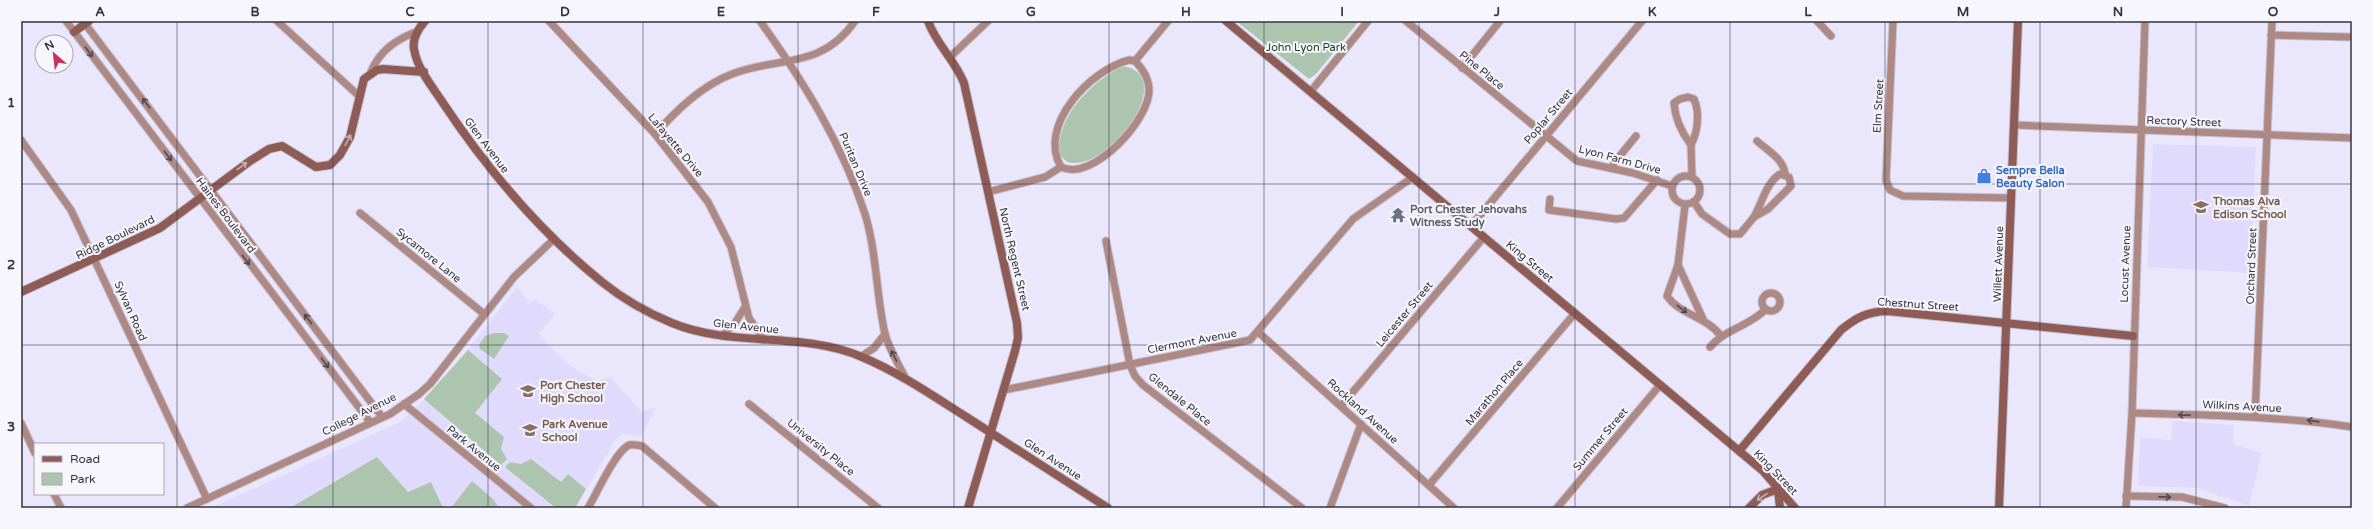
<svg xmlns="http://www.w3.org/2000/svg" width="2373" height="529" viewBox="0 0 2373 529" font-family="'Varela Round',sans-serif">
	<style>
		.built { fill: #e0dbfc }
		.green { fill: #adc5af }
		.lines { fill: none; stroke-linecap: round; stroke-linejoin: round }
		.street-casing { stroke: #c6c3d6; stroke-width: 9 }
		.secondary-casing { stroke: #c6c3d6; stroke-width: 10 }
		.street { stroke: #ae8984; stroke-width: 7 }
		.secondary { stroke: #8e5b55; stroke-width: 8 }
		.oneway { stroke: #534950 }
		.oneway2 { stroke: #c8b0b1 }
		.grid { fill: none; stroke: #35343e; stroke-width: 1; stroke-opacity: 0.55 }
		.labels { text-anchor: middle; stroke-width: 4; stroke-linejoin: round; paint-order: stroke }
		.park-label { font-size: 11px; fill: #194020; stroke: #f7f6fc }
		.street-label { font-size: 11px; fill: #35343e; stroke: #f7f6fc }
		.shop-label { font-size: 11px; font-weight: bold; fill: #366cbe; stroke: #f7f6fc; text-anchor: start }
		.education-label { font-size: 11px; font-weight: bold; fill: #785e54; stroke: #f7f6fc; text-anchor: start }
		.worship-label { font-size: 11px; font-weight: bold; fill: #5b616d; stroke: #f7f6fc; text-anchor: start }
		.neatline { fill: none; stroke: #35343e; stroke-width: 1.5 }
		.grid-label { font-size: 13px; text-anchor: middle; font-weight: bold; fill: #35343e }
	</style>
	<rect width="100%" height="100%" fill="#eae7fc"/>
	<g class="built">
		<polygon points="2153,144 2256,147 2250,273 2147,267"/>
		<polygon points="517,287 530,303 535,299 555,314 539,334 554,351 575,369 597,381 611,377 641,412 656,407 642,436 622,434 614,442 576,508 211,508 400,422 424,400 447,376"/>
		<polygon points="2173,421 2234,425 2233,444 2262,453 2249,506 2197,488 2138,486 2140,437 2171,440"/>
	</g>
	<g class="green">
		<polygon points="1236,21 1359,21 1316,74 1309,79"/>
		<path d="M1122 66C1181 74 1108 174 1067 162L1059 154C1057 115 1090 84 1122 66Z"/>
		<polygon points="494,333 504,333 509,336 494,359 480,349 479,345 485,336"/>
		<polygon points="468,350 502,379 475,413 504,437 501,449 507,459 501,465 424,399"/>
		<polygon points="377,457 408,492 431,482 443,508 290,508"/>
		<polygon points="531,459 561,482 568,474 586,489 575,508 556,508 505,467 510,462 521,464"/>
		<polygon points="472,481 493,499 499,508 451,508"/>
	</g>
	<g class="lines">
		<defs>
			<g id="street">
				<polyline points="66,21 370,422"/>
				<polyline points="83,21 382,417"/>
				<polyline points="277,21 359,96"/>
				<polyline points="549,21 655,134 708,202 731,247 749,318 764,340"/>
				<path d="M760 21C803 81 842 143 865 214 877 253 876 295 885 334 889 349 898 363 905 377"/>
				<polyline points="1406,21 1577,161 1633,173 1672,186"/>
				<polyline points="1817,21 1831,36"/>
				<polyline points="1893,21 1886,180 1890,190 1903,196 2011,198"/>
				<polyline points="2271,35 2349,37"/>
				<polyline points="950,57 988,21"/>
				<path d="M1129 60 1135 61C1142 68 1148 77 1149 88 1152 118 1092 183 1061 167 1037 126 1090 70 1129 60Z"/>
				<polyline points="1135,61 1168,21"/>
				<polyline points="1462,68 1500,21"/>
				<path d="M370 74C379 51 395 40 418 31"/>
				<polyline points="1311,91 1368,21"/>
				<path d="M1688 97 1694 99C1700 113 1698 131 1691 145 1682 133 1675 119 1674 103L1680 99Z"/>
				<polyline points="2015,125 2352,138"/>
				<path d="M655 134C677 110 701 86 732 74 778 56 821 70 855 21"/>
				<polyline points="21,140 71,210 207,499"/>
				<path d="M1757 141C1768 151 1785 160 1785 175"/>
				<polyline points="1691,145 1692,177"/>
				<polyline points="1612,168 1614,163 1636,136"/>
				<path d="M1780 174 1789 177 1791 186 1768 209 1754 217C1762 203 1766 183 1780 174Z"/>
				<circle cx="1686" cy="190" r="14"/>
				<polyline points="988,192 1045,177 1061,167"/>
				<polyline points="1550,199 1549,210 1616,219 1624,218 1657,180"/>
				<polyline points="1694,202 1702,214 1730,234 1740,234 1754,217"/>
				<path d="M1685 205 1678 265 1667 296C1680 315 1706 316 1721 336"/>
				<polyline points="360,213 484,314"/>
				<polyline points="1471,226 1642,21"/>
				<polyline points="1106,241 1130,365 1135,376 1143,385 1302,508"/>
				<polyline points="1678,265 1703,319"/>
				<circle cx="1771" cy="302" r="9"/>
				<polyline points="1258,332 1454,508"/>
				<polyline points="722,336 735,323 745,307"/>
				<path d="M1710 347C1725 329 1750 326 1766 309"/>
				<polyline points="862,356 874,348 885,334"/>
				<polyline points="1004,390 1250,340 1353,219 1413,177"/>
				<polyline points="404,404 531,508"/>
				<polyline points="749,404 878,508"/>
				<polyline points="1341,406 1484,237"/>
				<path d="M2132 413C2205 415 2279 416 2352 427"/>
				<polyline points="2255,416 2272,21"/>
				<polyline points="21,423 35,453"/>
				<polyline points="1429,485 1575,313"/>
				<polyline points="54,494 61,508"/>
				<polyline points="2126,496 2182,497 2225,508"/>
				<polyline points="187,508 390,414 419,394 430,384 514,277 554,239"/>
				<path d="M588 508C597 493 615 452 629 445 633 444 637 445 642 446L715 508"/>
				<polyline points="1330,508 1361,424"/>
				<polyline points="1557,508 1660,385"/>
				<polyline points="2126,508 2132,413 2145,21"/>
			</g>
			<g id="secondary">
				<path d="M425 21C418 29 412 38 414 49 417 68 431 85 441 100 486 168 539 231 602 282 623 299 648 313 672 323 733 348 802 331 862 357 900 373 933 396 968 418 1015 448 1061 478 1108 508"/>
				<path d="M928 21C936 44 955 60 964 83L1017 323 1018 338 1015 351 968 508"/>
				<polyline points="1226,21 1763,471 1795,508"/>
				<polyline points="74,32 89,21"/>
				<polyline points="21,292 160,228 250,161 269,149 282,146 316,167 330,165 340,155 350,137 364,79 377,70 383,69 424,72"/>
				<path d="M1739 451 1841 330C1857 317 1867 312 1887 311L2133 336"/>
				<polyline points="1749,508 1762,495 1778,489 1780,508"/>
				<polyline points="1999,508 2018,21"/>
			</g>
		</defs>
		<use href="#street" class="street-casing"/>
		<use href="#secondary" class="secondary-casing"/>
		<use href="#street" class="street"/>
		<use href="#secondary" class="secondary"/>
	</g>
	<defs><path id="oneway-shaft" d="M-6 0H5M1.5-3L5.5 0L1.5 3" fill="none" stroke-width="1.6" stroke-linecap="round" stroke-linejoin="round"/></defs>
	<g class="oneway">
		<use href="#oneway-shaft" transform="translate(89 52) rotate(53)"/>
		<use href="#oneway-shaft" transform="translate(146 103) rotate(-127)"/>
		<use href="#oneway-shaft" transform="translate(168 156) rotate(53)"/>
		<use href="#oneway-shaft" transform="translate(246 260) rotate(53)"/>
		<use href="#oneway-shaft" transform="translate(1682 309) rotate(38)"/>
		<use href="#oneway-shaft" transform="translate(308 319) rotate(-127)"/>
		<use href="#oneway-shaft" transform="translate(894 356) rotate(-117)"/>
		<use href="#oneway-shaft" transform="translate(325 363) rotate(53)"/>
		<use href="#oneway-shaft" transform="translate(2184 415) rotate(-179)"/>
		<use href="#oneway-shaft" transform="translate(2313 421) rotate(-172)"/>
		<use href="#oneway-shaft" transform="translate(2165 497) rotate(1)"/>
	</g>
	<g class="oneway2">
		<use href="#oneway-shaft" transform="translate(348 140) rotate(-62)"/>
		<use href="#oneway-shaft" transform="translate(242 166) rotate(-36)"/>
		<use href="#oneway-shaft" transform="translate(1762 497) rotate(146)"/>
	</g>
	<path class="grid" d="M177 21V508M333 21V508M488 21V508M643 21V508M798 21V508M954 21V508M1109 21V508M1264 21V508M1419 21V508M1575 21V508M1730 21V508M1885 21V508M2040 21V508M2196 21V508M21 184H2352M21 345H2352"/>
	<defs>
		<symbol id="shop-bare" viewBox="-9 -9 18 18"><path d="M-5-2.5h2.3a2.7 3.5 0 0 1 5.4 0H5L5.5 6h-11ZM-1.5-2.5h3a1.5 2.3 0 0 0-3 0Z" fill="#3f7fe0" stroke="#f7f6fc" stroke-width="2.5" paint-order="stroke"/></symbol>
		<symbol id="school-bare" viewBox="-9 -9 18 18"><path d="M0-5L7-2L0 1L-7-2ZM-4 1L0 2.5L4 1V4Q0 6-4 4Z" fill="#8d6e63" stroke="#f7f6fc" stroke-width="2.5" paint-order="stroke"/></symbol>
		<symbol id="temple-bare" viewBox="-9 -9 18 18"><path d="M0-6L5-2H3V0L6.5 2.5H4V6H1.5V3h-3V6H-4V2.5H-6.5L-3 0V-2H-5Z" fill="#6b7280" stroke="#f7f6fc" stroke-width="2.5" paint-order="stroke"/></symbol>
	</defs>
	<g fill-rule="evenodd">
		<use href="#shop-bare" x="1973" y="165" width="22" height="22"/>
		<use href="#school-bare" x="2190" y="196" width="22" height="22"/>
		<use href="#temple-bare" x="1387" y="204" width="22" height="22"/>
		<use href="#school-bare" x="517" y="380" width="22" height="22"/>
		<use href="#school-bare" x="519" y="419" width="22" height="22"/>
	</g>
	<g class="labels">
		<g class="park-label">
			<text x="1306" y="51">John Lyon Park</text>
		</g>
		<g class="street-label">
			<text transform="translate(1482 70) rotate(39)" y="4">Pine Place</text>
			<text transform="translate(1878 106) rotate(-87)" y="4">Elm Street</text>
			<text transform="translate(1548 116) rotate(-50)" y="4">Poplar Street</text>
			<text transform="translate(2184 121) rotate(2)" y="4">Rectory Street</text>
			<text transform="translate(487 145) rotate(53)" y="4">Glen Avenue</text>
			<text transform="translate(676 145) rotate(50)" y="4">Lafayette Drive</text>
			<text transform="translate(1620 159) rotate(15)" y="4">Lyon Farm Drive</text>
			<text transform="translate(856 164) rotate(67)" y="4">Puritan Drive</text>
			<text transform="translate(226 215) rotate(53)" y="4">Haines Boulevard</text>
			<text transform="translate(115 237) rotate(-26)" y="4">Ridge Boulevard</text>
			<text transform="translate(429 255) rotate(39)" y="4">Sycamore Lane</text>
			<text transform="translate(1015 259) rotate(77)" y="4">North Regent Street</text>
			<text transform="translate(1530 261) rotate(40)" y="4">King Street</text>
			<text transform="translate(1998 264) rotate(-88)" y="4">Willett Avenue</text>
			<text transform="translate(2125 264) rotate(-88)" y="4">Locust Avenue</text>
			<text transform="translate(2251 266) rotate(-88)" y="4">Orchard Street</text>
			<text transform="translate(1918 304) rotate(4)" y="4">Chestnut Street</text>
			<text transform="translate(131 311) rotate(66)" y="4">Sylvan Road</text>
			<text transform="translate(1404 314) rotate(-50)" y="4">Leicester Street</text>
			<text transform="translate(746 326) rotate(6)" y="4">Glen Avenue</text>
			<text transform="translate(1192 341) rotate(-11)" y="4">Clermont Avenue</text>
			<text transform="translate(1494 392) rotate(-50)" y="4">Marathon Place</text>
			<text transform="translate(1180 399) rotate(39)" y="4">Glendale Place</text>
			<text transform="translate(2242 406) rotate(3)" y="4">Wilkins Avenue</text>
			<text transform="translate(1363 411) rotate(42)" y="4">Rockland Avenue</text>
			<text transform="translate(359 414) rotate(-27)" y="4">College Avenue</text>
			<text transform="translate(1600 439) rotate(-50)" y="4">Summer Street</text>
			<text transform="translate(821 447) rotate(39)" y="4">University Place</text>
			<text transform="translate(474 448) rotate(39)" y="4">Park Avenue</text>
			<text transform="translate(1053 459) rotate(33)" y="4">Glen Avenue</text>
			<text transform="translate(1776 472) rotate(46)" y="4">King Street</text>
		</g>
		<g class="shop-label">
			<text x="1996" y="174">Sempre Bella<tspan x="1996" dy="13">Beauty Salon</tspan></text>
		</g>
		<g class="education-label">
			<text x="2213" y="205">Thomas Alva<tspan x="2213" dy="13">Edison School</tspan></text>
			<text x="540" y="389">Port Chester<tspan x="540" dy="13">High School</tspan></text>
			<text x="542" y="428">Park Avenue<tspan x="542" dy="13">School</tspan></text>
		</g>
		<g class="worship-label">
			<text x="1410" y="213">Port Chester Jehovahs<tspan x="1410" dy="13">Witness Study</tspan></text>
		</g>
	</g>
	<rect width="2373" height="529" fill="none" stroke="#f7f6fc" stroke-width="44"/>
	<rect x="34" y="443" width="130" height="52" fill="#f7f6fc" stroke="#a9a8b0"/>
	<rect x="42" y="456" width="20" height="6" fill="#8e5b55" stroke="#a9a8b0"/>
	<text x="70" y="463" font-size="12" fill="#35343e">Road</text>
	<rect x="42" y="473" width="20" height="12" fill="#adc5af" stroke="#a9a8b0"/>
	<text x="70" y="483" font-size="12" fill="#35343e">Park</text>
	<g transform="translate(54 54) rotate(332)"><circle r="19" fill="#f7f6fc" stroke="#a9a8b0"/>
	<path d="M0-3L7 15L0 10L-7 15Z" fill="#c4355f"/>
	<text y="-6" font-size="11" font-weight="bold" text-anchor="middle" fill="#35343e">N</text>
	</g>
	<rect x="22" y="22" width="2329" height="485" class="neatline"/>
	<g class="grid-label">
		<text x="100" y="16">A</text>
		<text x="255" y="16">B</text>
		<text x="410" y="16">C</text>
		<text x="565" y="16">D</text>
		<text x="721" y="16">E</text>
		<text x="876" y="16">F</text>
		<text x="1031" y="16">G</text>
		<text x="1186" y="16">H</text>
		<text x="1342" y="16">I</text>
		<text x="1497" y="16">J</text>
		<text x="1652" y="16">K</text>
		<text x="1808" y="16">L</text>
		<text x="1963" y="16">M</text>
		<text x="2118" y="16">N</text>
		<text x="2273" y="16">O</text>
		<text x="11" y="107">1</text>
		<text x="11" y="269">2</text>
		<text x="11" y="431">3</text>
	</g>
</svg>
